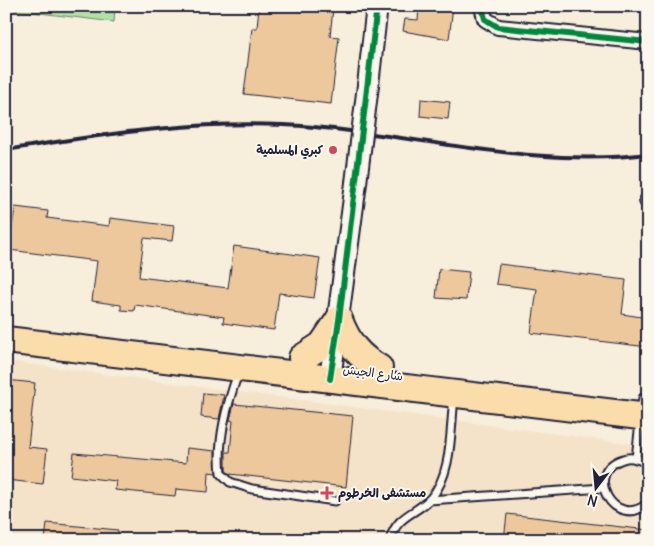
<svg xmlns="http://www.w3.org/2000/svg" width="654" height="546" viewBox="0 0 654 546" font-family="Delius,'Playpen Sans Arabic',sans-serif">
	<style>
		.built { fill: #f5e3c9 }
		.green { fill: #b1e2a3; stroke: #6a826f }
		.building { fill: #edc89d; stroke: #22223b }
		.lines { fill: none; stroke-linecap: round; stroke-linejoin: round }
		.lane-casing { stroke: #22223b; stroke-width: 11 }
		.street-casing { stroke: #22223b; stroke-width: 18 }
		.secondary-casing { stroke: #22223b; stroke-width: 24 }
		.highway-casing { stroke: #22223b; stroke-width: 30 }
		.lane { stroke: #fbf7ec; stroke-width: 7 }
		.street { stroke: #fbf7ec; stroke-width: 14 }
		.secondary { stroke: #fbf7ec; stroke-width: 20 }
		.highway { stroke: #fbddab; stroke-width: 26 }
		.rail { stroke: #22223b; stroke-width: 4 }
		.secondary-bridge-casing { stroke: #22223b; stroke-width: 24; stroke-linecap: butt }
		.secondary-bridge { stroke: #fbf7ec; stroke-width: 20 }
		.cycleway-casing { stroke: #fbf7ec; stroke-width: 9 }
		.cycleway { stroke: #00873e; stroke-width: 6 }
		.poi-dot { fill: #d1495b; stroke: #fbf7ec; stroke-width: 2 }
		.labels { text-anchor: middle; stroke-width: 4; stroke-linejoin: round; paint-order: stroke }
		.poi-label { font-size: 12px; font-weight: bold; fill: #22223b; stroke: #fbf7ec; text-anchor: end }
		.street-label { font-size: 12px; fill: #22223b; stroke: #fbf7ec }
	</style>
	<rect width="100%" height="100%" fill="#f8eedc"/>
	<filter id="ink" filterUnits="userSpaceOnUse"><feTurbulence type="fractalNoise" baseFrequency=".02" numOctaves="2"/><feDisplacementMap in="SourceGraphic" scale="10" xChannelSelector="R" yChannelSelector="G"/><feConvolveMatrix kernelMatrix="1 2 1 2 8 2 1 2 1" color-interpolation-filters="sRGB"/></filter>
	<g filter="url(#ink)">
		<polygon class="built" points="6,361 648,446 648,540 6,540"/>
		<polygon class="green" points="6,6 115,6 114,22 6,9"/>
		<g class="building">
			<polygon points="259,6 329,6 329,9 333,9 330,36 339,37 331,104 244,94 252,28 257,28"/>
			<polygon points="419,6 453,6 449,39 403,31 405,19 418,20"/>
			<polygon points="421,99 450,102 448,119 420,116"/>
			<polygon points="15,207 48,211 47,218 109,226 110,218 174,226 172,241 144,238 139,277 228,288 234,246 320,258 314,298 279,293 274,330 223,323 224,317 135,305 134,311 121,310 121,305 92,301 97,261 9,250"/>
			<polygon points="499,264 626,280 622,314 648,318 648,347 531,333 537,289 496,284"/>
			<polygon points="439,269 469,272 466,300 436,298"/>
			<polygon points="6,380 35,383 28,447 47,449 43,484 6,480"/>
			<polygon points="203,393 224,395 219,419 201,417"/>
			<polygon points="234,404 353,416 346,487 230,474 226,471 226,452 230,452 233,421 230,420"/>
			<polygon points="187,448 215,451 216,473 209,472 208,492 176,489 175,496 115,490 116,481 71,476 74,453 186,463"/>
			<polygon points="507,514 648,530 648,540 504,540"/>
			<polygon points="47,523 118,530 118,540 45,540"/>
		</g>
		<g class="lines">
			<defs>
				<g id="lane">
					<path d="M238 373C227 405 217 440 221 473L230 482 252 489 335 501"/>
					<polyline points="641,411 643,398"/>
					<polyline points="636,459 640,422"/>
					<path d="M648 465C641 459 631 456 623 459 581 472 615 532 648 503"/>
					<polyline points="429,500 603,488"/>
					<path d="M390 540C397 515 414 515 430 499 453 474 450 430 454 398"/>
				</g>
				<g id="street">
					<polyline points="482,6 485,19 498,27 648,42"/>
					<polyline points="647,201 648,201"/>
				</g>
				<g id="secondary">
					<polyline points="368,85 377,6"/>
					<polyline points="330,379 356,183"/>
				</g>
				<g id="highway">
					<path d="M339 320C348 343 358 356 379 368"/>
					<polyline points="6,340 648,417"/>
					<polyline points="302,358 322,345 339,320"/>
				</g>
			</defs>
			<use href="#lane" class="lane-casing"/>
			<use href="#street" class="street-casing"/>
			<use href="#secondary" class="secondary-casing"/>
			<use href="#highway" class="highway-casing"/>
			<use href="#lane" class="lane"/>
			<use href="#street" class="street"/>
			<use href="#secondary" class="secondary"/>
			<use href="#highway" class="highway"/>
			<path class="rail" d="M6 150C108 133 211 118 314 127 426 137 535 168 648 154"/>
			<defs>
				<polyline id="secondary-bridge" points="356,183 368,85"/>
			</defs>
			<use href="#secondary-bridge" class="secondary-bridge-casing"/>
			<use href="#secondary-bridge" class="secondary-bridge"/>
			<defs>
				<g id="cycleway">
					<polyline points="482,6 485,19 498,27 648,42"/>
					<polyline points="330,379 339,320 377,6"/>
				</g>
			</defs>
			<use href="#cycleway" class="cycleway-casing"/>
			<use href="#cycleway" class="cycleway"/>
		</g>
	</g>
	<g class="poi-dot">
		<circle cx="333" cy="150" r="5"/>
		<path d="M324.5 485.5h5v5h5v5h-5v5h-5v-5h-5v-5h5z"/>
	</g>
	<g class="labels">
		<g class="poi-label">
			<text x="323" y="154">كبري المسلمية</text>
			<text x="338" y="497" text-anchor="start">مستشفى الخرطوم</text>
		</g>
		<g class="street-label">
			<text transform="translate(373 373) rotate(7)" y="4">شارع الجيش</text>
		</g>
	</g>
	<rect width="654" height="546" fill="none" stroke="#fbf7ec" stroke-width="25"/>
	<rect x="12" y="12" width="629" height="521" fill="none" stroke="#22223b" stroke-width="2" filter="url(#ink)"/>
	<g transform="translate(596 488) rotate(196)" stroke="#fbf7ec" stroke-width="4" paint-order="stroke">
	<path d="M0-4L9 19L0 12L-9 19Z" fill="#22223b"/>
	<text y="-8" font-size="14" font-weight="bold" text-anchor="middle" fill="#22223b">N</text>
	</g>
</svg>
